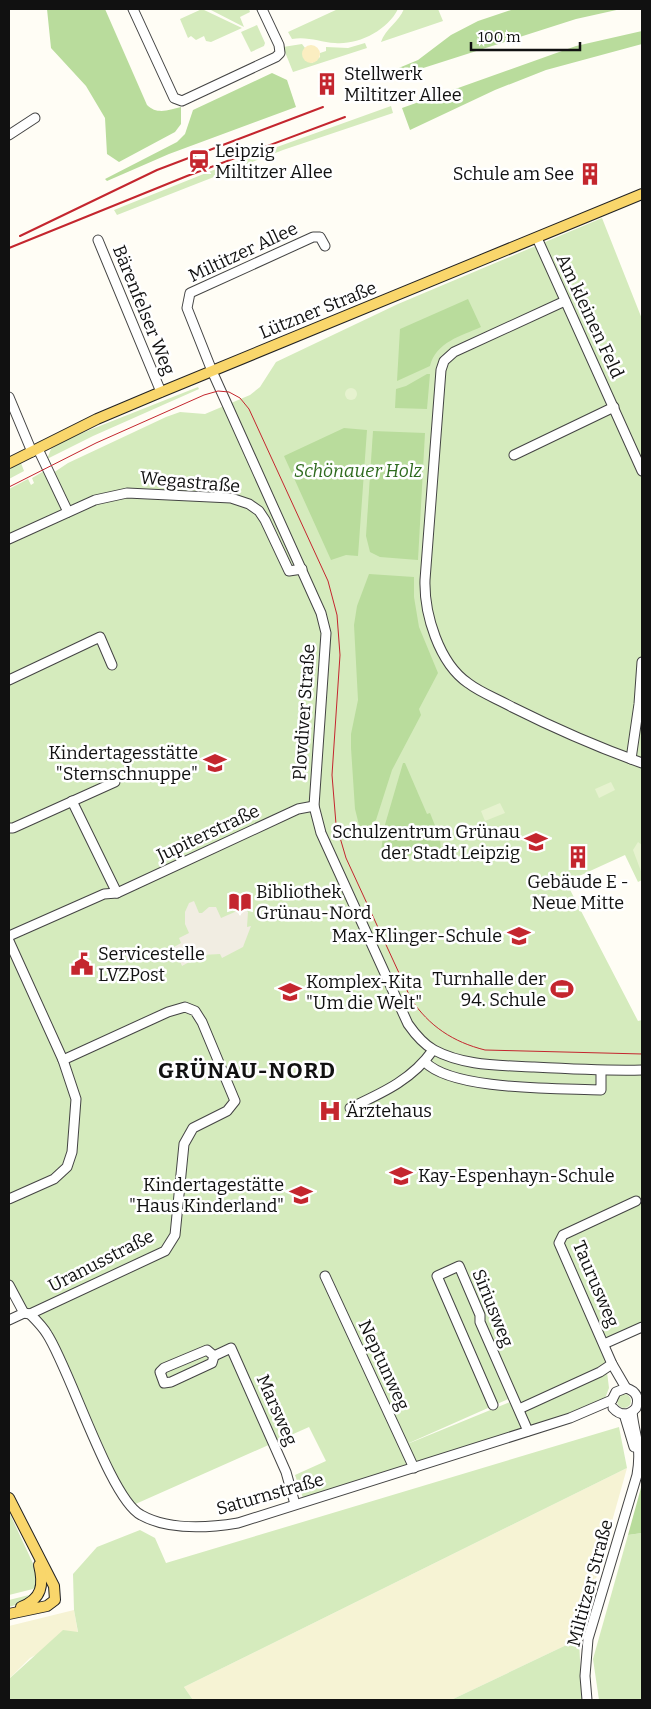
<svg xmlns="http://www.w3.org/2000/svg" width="651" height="1709" viewBox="0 0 651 1709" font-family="Bitter,serif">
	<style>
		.farmland { fill: #f6f3d4 }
		.green { fill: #d5ebbd }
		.forest { fill: #b9dc9c }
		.sand { fill: #fbeec1 }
		.pitch { fill: #e6f2cf }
		.plaza { fill: #f1ede2 }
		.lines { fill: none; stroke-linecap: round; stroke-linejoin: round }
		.minor-casing { stroke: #444; stroke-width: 11 }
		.major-casing { stroke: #222; stroke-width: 12 }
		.minor { stroke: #fff; stroke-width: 9 }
		.major { stroke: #f9d66b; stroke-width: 10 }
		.tram { stroke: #c4262e; stroke-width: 1 }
		.rail { stroke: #c4262e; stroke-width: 2 }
		.labels { text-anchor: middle; stroke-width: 5; stroke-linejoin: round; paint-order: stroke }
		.poi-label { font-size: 18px; fill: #111; stroke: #fff; text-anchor: start }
		.street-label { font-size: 18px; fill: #111; stroke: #fff }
		.park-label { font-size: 18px; font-style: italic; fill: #2f6b1f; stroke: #fff }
		.district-label { font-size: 22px; font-weight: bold; letter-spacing: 1px; fill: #111; stroke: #fff }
	</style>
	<rect width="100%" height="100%" fill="#fffdf5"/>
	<g class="farmland">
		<polygon points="627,1468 579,1639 451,1700 193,1700 184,1687"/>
		<polygon points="74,1610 78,1633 30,1658 9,1679 9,1626"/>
	</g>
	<g class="green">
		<polygon points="202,9 242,28 211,42 206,41 204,36 196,40 191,36 188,38 180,19"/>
		<polygon points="209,9 249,9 250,12 240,17 244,27"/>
		<path d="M338 9H398C387 31 358 45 335 43 320 42 307 36 292 39L288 32Z"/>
		<path d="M404 9H438L443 21 381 42C385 29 399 22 404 9Z"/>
		<polygon points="257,25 265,43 264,46 251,52 241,32"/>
		<polygon points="365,43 367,48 293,72 283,47 302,44 305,48 303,54 306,60 312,63 320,57 320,53 326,51 326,47 348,48"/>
		<polygon points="391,106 393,113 283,150 117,215 114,210 221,167"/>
		<polygon points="602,218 642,319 642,880 638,882 625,855 566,882 638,1021 642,1020 642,1327 604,1344 612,1364 519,1409 513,1397 400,1447 510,1402 516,1412 607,1372 609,1388 604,1401 579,1412 303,1498 295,1475 326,1461 309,1427 131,1506 122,1491 48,1335 9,1285 9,489 28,479 31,485 34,483 32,478 44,471 47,477 68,463 166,417 180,412 205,414 250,395 260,387 276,362 398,304"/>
		<polygon points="198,387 199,389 93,436 47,459 51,449 67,439"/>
		<polygon points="21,463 24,471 9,479 9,469"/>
		<circle cx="624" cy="1401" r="7"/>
		<polygon points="619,1427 627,1468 184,1687 193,1700 9,1700 9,1679 63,1630 78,1632 74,1610 73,1574 97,1547 140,1530 155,1538 166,1563"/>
		<polygon points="9,1512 37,1572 37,1588 9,1595"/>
		<polygon points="642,1533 642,1700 599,1700 593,1659 628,1535"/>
		<polygon points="33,1594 22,1603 9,1607 9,1600"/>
		<polygon points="579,1639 581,1682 585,1700 451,1700"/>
	</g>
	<g class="forest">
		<path d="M47 9H105L147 105C157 115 169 110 181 107V124L175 132 119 162 107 154 105 118 86 86 51 48Z"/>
		<polygon points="514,9 621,9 576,19 392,78 389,72 418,60 451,35 478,21"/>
		<polygon points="642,31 642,44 546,70 495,90 410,130 402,108 576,46"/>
		<polygon points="272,73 287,80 296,107 169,154 107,181 105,179 177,142 185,134 193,110"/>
		<path d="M468 299 481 327C461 336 436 342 430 366L397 381 400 329Z"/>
		<polygon points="427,374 430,374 427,409 395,408 396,389 406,386"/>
		<polygon points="344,428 367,430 358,556 346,555 331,560 284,456"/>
		<polygon points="373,431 425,433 418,560 380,557 370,552 366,536"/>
		<polygon points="369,574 414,577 414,597 419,627 438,673 419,709 421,715 392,770 376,820 361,833 355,809 351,748 351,734 358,700 354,625 357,606"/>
		<polygon points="403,763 405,763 427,814 430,813 440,838 441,854 406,856 381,852 384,828"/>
		<polygon points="642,1484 642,1533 628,1535"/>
	</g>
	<circle class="sand" cx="311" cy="54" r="9"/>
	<g class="pitch">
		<circle cx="351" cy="394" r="6"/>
		<polygon points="611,782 615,790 599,798 595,789"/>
		<polygon points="500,803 505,813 485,821 481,811"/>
		<polygon points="638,842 642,845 642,874 633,850"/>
	</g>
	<polygon class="plaza" points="194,901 199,913 202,913 209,907 216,907 221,918 244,908 248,912 247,927 251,926 243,947 222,958 220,954 202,955 182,966 174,947 181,943 179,938 189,933 185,924 185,912 189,903"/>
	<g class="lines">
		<defs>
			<g id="minor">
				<polyline points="133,9 174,98 182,101 276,57 280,53 279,45 262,9"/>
				<polyline points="9,135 35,118"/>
				<polyline points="537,238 642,471"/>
				<polyline points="98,240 161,392"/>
				<path d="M325 246 320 237H313L190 293 187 308 212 371 321 613 326 633 314 806 321 833 408 1024C415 1034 423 1044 434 1050 464 1066 499 1065 532 1067 569 1069 605 1071 642 1070"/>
				<path d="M565 301 454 352 444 361 441 370 425 580C424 614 439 663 468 683 481 693 498 699 512 707 554 728 597 747 642 763"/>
				<polyline points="9,397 32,452"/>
				<polyline points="38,449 68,512"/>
				<polyline points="514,455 614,407"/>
				<polyline points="9,539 95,500 127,493 231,498 249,504 259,511 265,520 289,571 302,569"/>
				<polyline points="9,680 100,637 112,665"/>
				<polyline points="631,759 639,704 642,662"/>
				<polyline points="72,801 117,893"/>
				<polyline points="9,828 13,828 115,782"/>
				<polyline points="9,936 104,894 117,893 298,809 314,806"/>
				<polyline points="9,941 63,1060 76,1099 72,1152 67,1167 54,1179 9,1199"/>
				<path d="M425 1062C453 1091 560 1088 601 1090V1071"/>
				<path d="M350 1108C382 1093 412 1080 433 1050"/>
				<polyline points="325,1276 414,1468"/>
				<polyline points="9,1285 24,1313"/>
				<path d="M30 1314C36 1320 43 1327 47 1334 70 1369 110 1499 141 1515 168 1530 208 1528 238 1523L570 1418 612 1400"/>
				<polyline points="9,1320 24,1313 30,1314 165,1251 175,1235 184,1144 193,1128 227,1111 235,1101 202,1022 195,1011 185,1007 168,1012 63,1060"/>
				<polyline points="604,1344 642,1327"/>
				<polygon points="207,1350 214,1356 212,1363 171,1382 164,1383 160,1372 164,1368"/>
				<polyline points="214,1356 231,1348 286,1472 295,1504"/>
				<polyline points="626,1388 612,1364 559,1243 563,1235 636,1201"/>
				<path d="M612 1400 616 1392 626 1388C636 1391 640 1398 636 1408 629 1416 620 1416 613 1408"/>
				<polyline points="493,1405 437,1276 459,1266 480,1315 480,1322 528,1431"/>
				<polyline points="519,1409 600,1372 612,1364"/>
				<polyline points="624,1414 634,1447"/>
				<path d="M587 1700 585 1676 588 1639 637 1475C642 1446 635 1439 632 1412"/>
			</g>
			<g id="major">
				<polyline points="9,463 97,419 161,392 642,194"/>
				<polyline points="9,1498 54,1586 55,1600 47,1606 9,1614"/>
				<path d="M21 1607C42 1599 44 1585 39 1565"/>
			</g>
		</defs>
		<use href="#minor" class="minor-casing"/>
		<use href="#major" class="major-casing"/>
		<use href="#minor" class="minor"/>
		<use href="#major" class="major"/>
		<path class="tram" d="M9 487 96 443 204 395 218 391 229 392 240 398 249 409 328 581 337 615 340 655 332 775 336 824 346 858 411 999C429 1026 453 1042 485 1050L642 1054"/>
		<g class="rail">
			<polyline points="20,236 157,170 323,107"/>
			<polyline points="9,248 187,176 345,117"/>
		</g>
	</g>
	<defs>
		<symbol id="building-bare" viewBox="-9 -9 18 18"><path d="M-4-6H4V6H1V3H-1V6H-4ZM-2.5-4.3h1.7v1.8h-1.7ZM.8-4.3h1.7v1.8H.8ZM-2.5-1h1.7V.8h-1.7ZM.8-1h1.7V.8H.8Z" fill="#c4262e" stroke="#fff" stroke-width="2.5" paint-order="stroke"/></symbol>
		<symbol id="station-bare" viewBox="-9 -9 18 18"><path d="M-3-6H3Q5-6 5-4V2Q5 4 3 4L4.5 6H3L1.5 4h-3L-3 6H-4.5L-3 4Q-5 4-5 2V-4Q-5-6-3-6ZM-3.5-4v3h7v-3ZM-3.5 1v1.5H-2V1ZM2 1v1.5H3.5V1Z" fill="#c4262e" stroke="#fff" stroke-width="2.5" paint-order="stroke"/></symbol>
		<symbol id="school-bare" viewBox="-9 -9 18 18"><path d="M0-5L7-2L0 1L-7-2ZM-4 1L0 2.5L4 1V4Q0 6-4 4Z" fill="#c4262e" stroke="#fff" stroke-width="2.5" paint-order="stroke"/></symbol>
		<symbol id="library-bare" viewBox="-9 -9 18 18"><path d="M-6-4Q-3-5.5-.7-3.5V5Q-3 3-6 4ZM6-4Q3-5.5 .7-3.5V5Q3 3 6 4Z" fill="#c4262e" stroke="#fff" stroke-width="2.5" paint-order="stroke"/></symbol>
		<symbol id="civic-bare" viewBox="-9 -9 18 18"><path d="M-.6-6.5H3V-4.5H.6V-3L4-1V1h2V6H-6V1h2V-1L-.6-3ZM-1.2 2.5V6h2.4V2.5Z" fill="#c4262e" stroke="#fff" stroke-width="2.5" paint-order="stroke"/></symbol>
		<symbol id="stadium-bare" viewBox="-9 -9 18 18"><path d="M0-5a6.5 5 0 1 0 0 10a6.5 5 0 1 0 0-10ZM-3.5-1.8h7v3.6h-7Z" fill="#c4262e" stroke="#fff" stroke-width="2.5" paint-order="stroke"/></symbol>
		<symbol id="hospital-bare" viewBox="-9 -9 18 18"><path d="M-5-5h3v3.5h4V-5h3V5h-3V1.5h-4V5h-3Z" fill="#c4262e" stroke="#fff" stroke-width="2.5" paint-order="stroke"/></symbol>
	</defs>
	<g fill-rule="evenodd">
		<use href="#building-bare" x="311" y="68" width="32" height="32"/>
		<use href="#station-bare" x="183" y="145" width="32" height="32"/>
		<use href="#building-bare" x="574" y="158" width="32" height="32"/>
		<use href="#school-bare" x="199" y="747" width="32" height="32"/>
		<use href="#school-bare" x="520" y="826" width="32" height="32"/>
		<use href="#building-bare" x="562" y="841" width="32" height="32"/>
		<use href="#library-bare" x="224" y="886" width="32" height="32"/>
		<use href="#school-bare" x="503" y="920" width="32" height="32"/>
		<use href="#civic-bare" x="66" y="948" width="32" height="32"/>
		<use href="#stadium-bare" x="546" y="973" width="32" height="32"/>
		<use href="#school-bare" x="274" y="976" width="32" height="32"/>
		<use href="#hospital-bare" x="314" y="1095" width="32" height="32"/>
		<use href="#school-bare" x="385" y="1160" width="32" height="32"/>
		<use href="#school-bare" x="285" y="1179" width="32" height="32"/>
	</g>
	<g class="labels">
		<g class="poi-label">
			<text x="344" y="80">Stellwerk<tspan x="344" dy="21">Miltitzer Allee</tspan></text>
			<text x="215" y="157">Leipzig<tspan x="215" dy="21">Miltitzer Allee</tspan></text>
			<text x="574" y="180" text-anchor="end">Schule am See</text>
			<text x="198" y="759" text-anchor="end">Kindertagesstätte<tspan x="198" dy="21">"Sternschnuppe"</tspan></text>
			<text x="520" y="838" text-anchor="end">Schulzentrum Grünau<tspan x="520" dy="21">der Stadt Leipzig</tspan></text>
			<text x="578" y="888" text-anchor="middle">Gebäude E -<tspan x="578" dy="21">Neue Mitte</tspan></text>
			<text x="256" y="898">Bibliothek<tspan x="256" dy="21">Grünau-Nord</tspan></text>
			<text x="502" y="942" text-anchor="end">Max-Klinger-Schule</text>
			<text x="98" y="960">Servicestelle<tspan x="98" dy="21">LVZPost</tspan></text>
			<text x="546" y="985" text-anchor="end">Turnhalle der<tspan x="546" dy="21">94. Schule</tspan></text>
			<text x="306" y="988">Komplex-Kita<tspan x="306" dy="21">"Um die Welt"</tspan></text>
			<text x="346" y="1117">Ärztehaus</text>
			<text x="418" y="1182">Kay-Espenhayn-Schule</text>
			<text x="284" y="1191" text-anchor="end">Kindertagestätte<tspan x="284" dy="21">"Haus Kinderland"</tspan></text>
		</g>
		<g class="street-label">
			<text transform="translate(243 252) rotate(-25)" y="6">Miltitzer Allee</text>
			<text transform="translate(144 310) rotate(68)" y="6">Bärenfelser Weg</text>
			<text transform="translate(318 310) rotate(-22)" y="6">Lützner Straße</text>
			<text transform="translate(590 316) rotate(65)" y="6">Am kleinen Feld</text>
			<text transform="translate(190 482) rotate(5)" y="6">Wegastraße</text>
			<text transform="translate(304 712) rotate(-86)" y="6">Plovdiver Straße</text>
			<text transform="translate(208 833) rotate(-25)" y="6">Jupiterstraße</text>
			<text transform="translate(101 1261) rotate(-27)" y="6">Uranusstraße</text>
			<text transform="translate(596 1284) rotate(67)" y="6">Taurusweg</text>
			<text transform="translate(493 1308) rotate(68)" y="6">Siriusweg</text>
			<text transform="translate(384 1365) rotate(65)" y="6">Neptunweg</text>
			<text transform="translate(277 1410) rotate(66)" y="6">Marsweg</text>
			<text transform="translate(270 1494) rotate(-16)" y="6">Saturnstraße</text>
			<text transform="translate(590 1583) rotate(-75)" y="6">Miltitzer Straße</text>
		</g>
		<g class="park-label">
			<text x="358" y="477">Schönauer Holz</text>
		</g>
		<g class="district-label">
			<text x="247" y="1078">GRÜNAU-NORD</text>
		</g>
	</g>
	<rect width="651" height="1709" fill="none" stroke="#111111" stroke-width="20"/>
	<path d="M471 42v8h109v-8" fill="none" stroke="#111111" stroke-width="2.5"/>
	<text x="478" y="42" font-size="15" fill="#111111" stroke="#ffffff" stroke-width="4" paint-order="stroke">100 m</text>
</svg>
